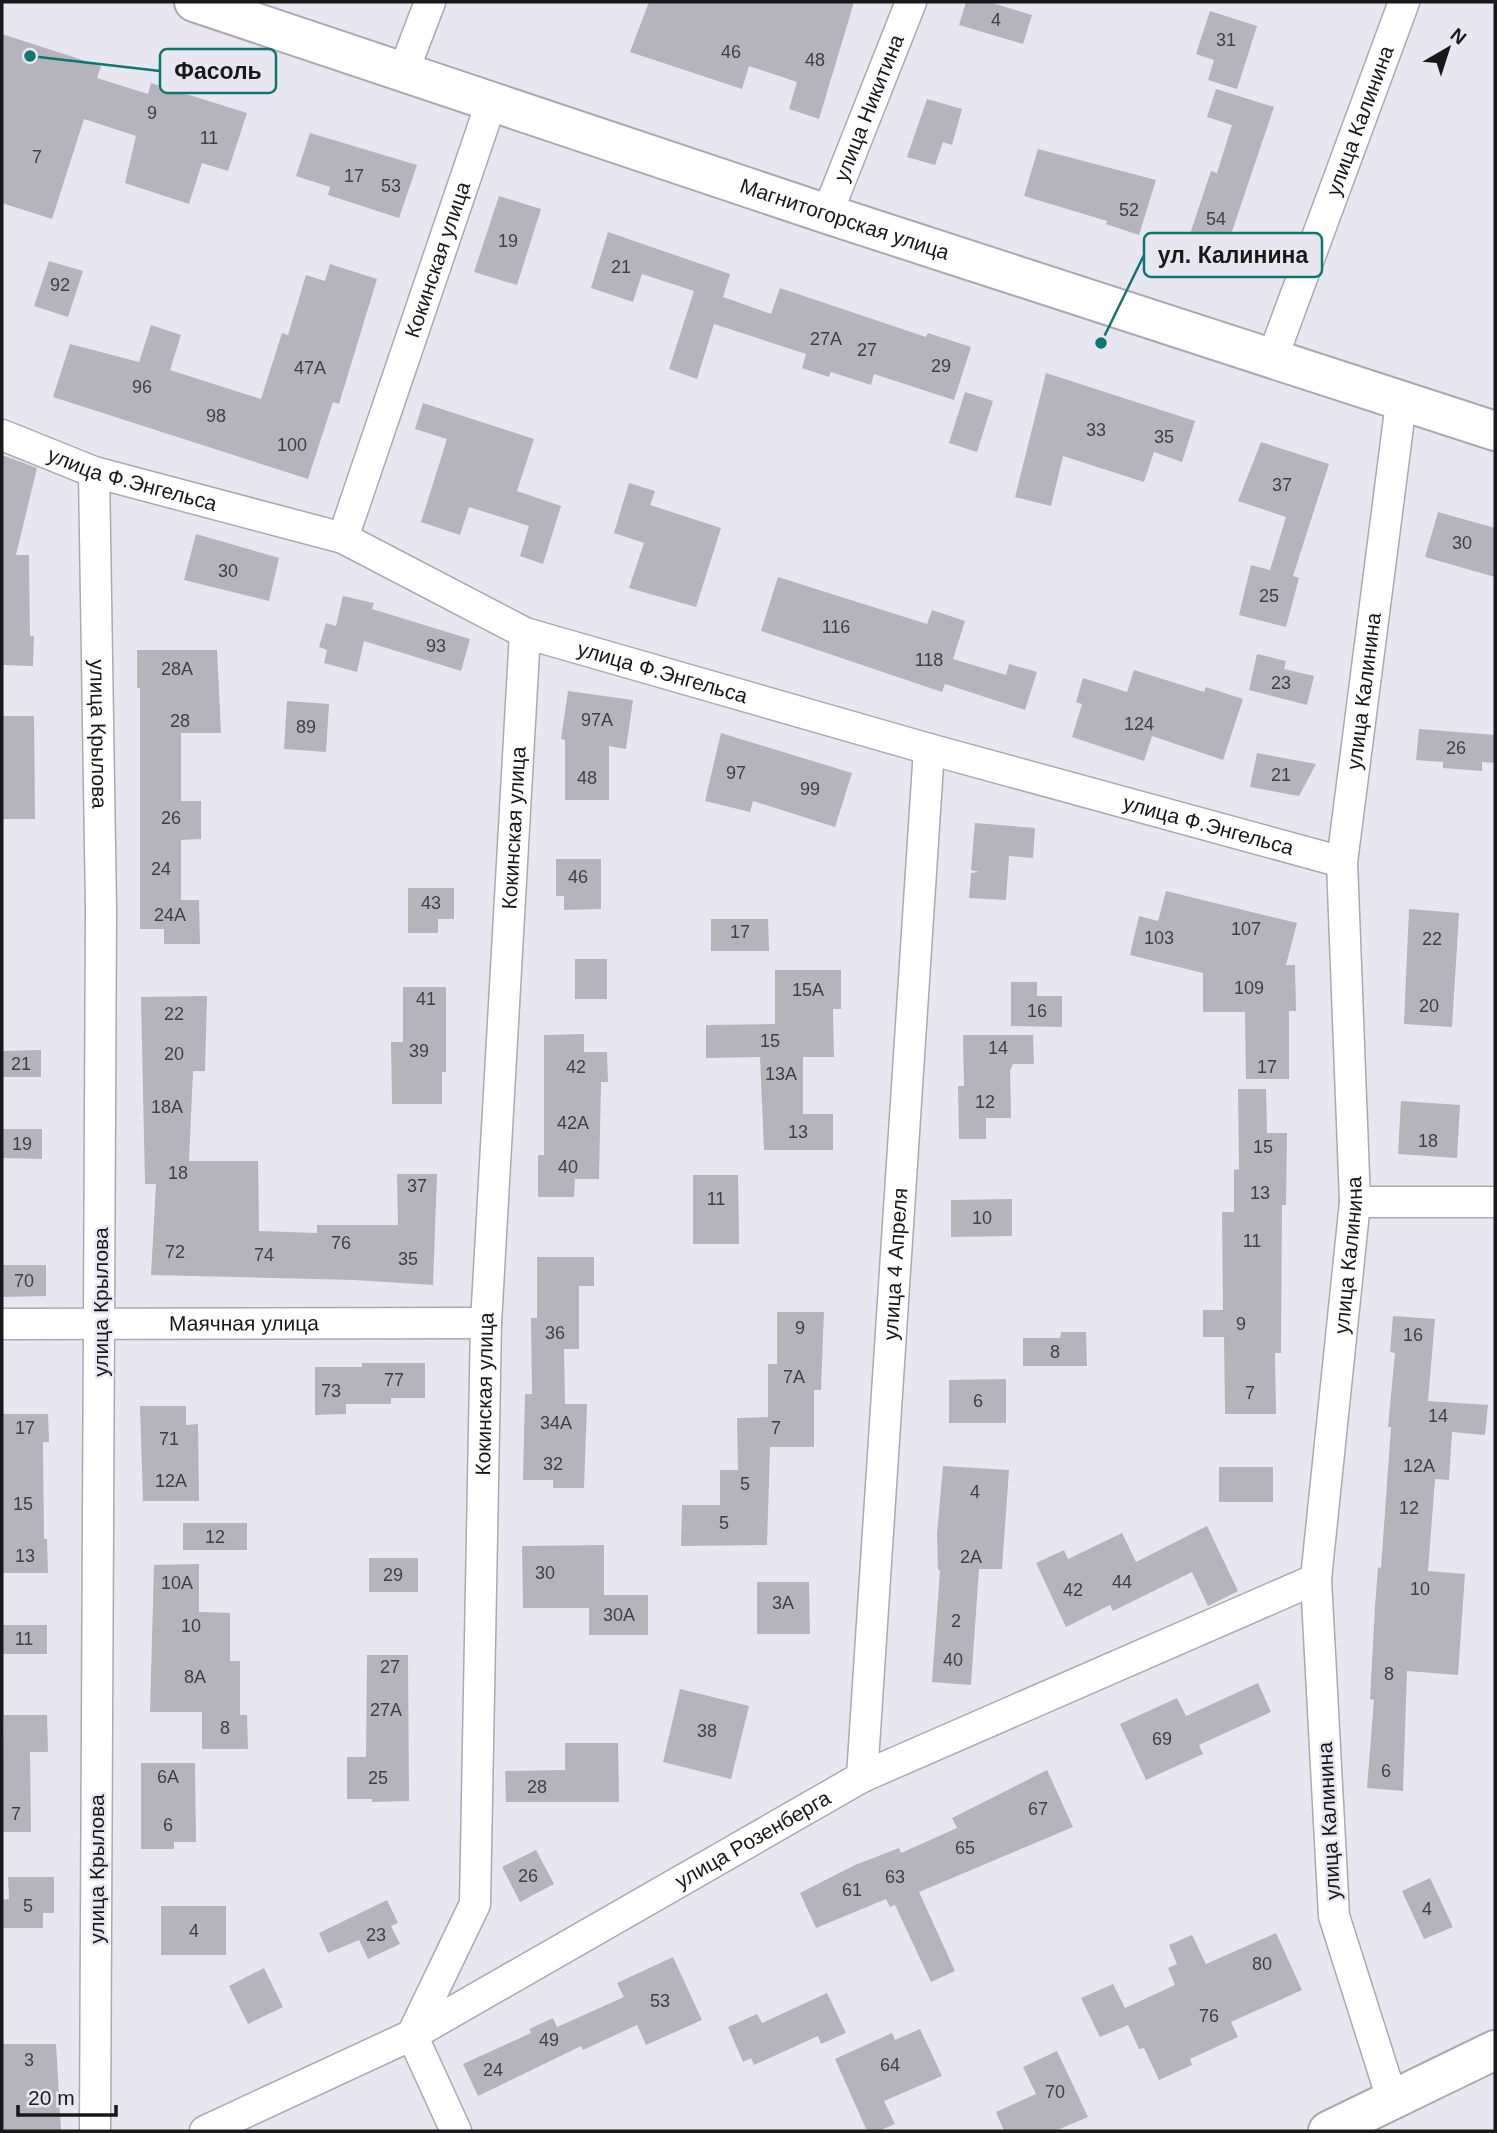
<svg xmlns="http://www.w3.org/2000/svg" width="1497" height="2133" viewBox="0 0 1497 2133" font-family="Arial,sans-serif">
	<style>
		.building { fill: #b5b4bd }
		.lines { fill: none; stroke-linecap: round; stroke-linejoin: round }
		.minor-casing { stroke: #aaa9b2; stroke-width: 33 }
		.tertiary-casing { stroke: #aaa9b2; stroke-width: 42 }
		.minor { stroke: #fff; stroke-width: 30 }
		.tertiary { stroke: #fff; stroke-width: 38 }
		.labels { text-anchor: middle; stroke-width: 5; stroke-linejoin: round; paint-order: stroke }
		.number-label { font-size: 18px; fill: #3f3f44 }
		.street-label { font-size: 21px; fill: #18181b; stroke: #e8e7f1 }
		.leader { fill: none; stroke: #0f766e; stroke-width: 2.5 }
		.callout-dot { fill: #0f766e; stroke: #e8e7f1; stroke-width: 2.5 }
		.callout { fill: #e8e7f1; stroke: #0f766e; stroke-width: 2.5 }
		.callout-label { font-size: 23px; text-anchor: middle; font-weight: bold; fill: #18181b }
	</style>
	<rect width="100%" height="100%" fill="#e8e7f1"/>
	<g class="building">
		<polygon points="649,2 854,2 819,119 789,109 797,82 749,66 742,89 630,52"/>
		<polygon points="966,2 989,2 1032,15 1023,44 959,25"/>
		<polygon points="1210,11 1257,26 1237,89 1208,80 1214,60 1196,54"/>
		<polygon points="2,34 101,66 97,78 148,94 151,83 247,113 228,171 202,163 189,204 125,183 136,136 84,119 52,219 2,203"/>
		<polygon points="1216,89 1274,107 1222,261 1185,249 1211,171 1217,173 1232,125 1207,117"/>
		<polygon points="927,99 962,109 952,145 943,142 935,165 907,157"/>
		<polygon points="310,133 417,165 399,218 328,195 330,187 296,176"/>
		<polygon points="1038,149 1156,180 1139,235 1106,224 1107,221 1024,196"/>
		<polygon points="499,196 541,209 517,285 474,272"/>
		<polygon points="608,232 730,274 723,297 771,314 780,288 926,337 928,333 971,347 954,400 874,374 871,385 831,372 829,377 802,368 806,354 714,324 697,379 669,369 694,291 642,274 633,302 591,288"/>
		<polygon points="49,261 83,271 68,317 34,306"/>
		<polygon points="330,264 377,279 339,404 333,402 308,479 53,397 70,344 139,362 151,325 181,335 170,370 261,399 282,333 288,335 306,275 325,281"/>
		<polygon points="1046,373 1195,421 1182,462 1154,452 1144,482 1063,456 1051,506 1015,497"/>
		<polygon points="965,392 993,401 977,452 949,443"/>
		<polygon points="423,403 534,439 517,491 561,506 543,564 520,556 529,526 469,507 460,535 421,522 447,439 415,429"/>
		<polygon points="1261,442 1329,464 1293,576 1299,578 1286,627 1239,615 1251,565 1270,570 1286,517 1238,501"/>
		<polygon points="2,455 37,468 16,555 29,555 30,636 34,636 33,666 2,665"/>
		<polygon points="629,483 655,491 650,505 721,528 696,607 629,588 644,543 614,533"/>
		<polygon points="1438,512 1495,528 1495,577 1425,557"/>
		<polygon points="196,534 279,558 269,601 184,580"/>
		<polygon points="778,577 927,624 932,610 965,621 953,659 1006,675 1009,664 1037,672 1025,710 945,684 942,692 761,631"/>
		<polygon points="343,596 374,603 372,609 470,639 461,671 364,641 357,672 324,663 327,650 319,647 326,623 336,626"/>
		<polygon points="137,650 217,650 221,733 181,733 181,801 201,801 201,839 181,840 181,900 199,900 200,944 164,944 164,929 140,929 140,688 137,688"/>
		<polygon points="1257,654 1286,661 1284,669 1314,676 1307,705 1249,690"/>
		<polygon points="1134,670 1204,692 1206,687 1243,699 1223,760 1152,736 1144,761 1072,737 1082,704 1076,702 1083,678 1127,692"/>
		<polygon points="568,691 633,700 626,749 609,746 609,800 565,800 565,740 561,739"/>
		<polygon points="287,701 329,704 326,752 284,749"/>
		<polygon points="2,716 34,716 35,819 2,819"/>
		<polygon points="1419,729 1495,735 1495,763 1482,762 1482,771 1443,768 1443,762 1416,760"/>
		<polygon points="721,733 852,773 835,827 753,801 750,812 705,801"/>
		<polygon points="1257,753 1316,764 1299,796 1250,787"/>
		<polygon points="975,823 1035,828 1033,858 1009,856 1006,900 969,898 971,873 979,872 971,870"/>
		<polygon points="556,859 601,859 601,909 564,910 564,896 556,896"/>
		<polygon points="408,888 454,888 454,919 438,919 438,933 408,933"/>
		<polygon points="1166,891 1297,923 1286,965 1295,965 1296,1011 1289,1011 1289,1079 1246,1079 1245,1012 1203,1012 1203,973 1130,955 1139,916 1158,921"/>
		<polygon points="1409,909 1459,913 1452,1027 1404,1024"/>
		<polygon points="711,919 768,919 769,951 711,951"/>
		<rect x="575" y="959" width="32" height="40"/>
		<polygon points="775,970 841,970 841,1009 833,1009 834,1057 803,1057 803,1114 833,1114 833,1150 764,1150 760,1057 706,1058 706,1025 775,1024"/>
		<polygon points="1011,982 1037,982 1037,996 1062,996 1062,1027 1011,1026"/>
		<polygon points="403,987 446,987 446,1072 442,1072 442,1104 392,1104 391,1042 403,1042"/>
		<polygon points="207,996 205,1071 193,1071 189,1161 258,1161 259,1231 317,1233 317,1225 398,1225 397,1174 437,1174 433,1285 354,1280 151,1275 156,1184 145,1184 141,997"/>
		<polygon points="584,1034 584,1052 607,1052 608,1082 601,1082 599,1179 575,1179 574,1197 538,1197 538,1155 544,1155 544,1035"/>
		<polygon points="963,1035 1033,1035 1034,1064 1013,1064 1010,1071 1011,1118 986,1118 986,1139 959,1139 958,1086 964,1086"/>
		<polygon points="41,1050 41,1077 2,1077 2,1051"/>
		<polygon points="1238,1089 1266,1089 1267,1133 1287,1133 1286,1205 1282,1205 1281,1353 1275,1353 1276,1414 1225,1414 1224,1337 1203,1337 1203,1310 1223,1310 1222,1212 1234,1212 1234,1170 1239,1169"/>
		<polygon points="1401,1101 1460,1105 1457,1158 1398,1154"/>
		<polygon points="2,1129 42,1129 42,1159 2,1158"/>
		<polygon points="693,1175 738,1175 739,1244 693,1244"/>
		<polygon points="1012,1199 1012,1236 951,1237 951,1200"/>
		<polygon points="537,1257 594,1257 594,1286 579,1286 579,1349 564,1349 565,1404 587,1404 584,1488 553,1488 553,1480 523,1480 525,1394 532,1394 531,1318 537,1318"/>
		<polygon points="2,1265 46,1265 46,1296 2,1297"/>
		<polygon points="777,1312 824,1312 821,1390 814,1390 814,1447 770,1447 767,1545 681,1546 682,1505 720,1505 720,1470 738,1470 737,1418 768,1417 768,1364 777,1364"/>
		<polygon points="1393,1316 1435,1319 1428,1401 1488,1405 1485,1435 1452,1432 1449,1480 1435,1479 1428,1571 1465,1574 1458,1675 1407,1671 1403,1791 1367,1788 1374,1700 1370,1699 1375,1607 1378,1567 1381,1568 1391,1427 1388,1427 1395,1353 1390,1352"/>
		<polygon points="1061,1332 1086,1332 1087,1366 1023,1366 1023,1338 1060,1338"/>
		<polygon points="362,1363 425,1363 425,1398 391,1398 391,1404 346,1404 346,1414 315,1415 315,1367 362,1367"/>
		<polygon points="1006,1379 1006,1423 949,1423 949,1380"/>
		<polygon points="140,1406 186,1406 186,1425 198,1424 199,1501 143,1501"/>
		<polygon points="2,1414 48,1414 49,1442 43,1442 44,1539 47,1539 48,1573 2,1573"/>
		<polygon points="943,1466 1009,1470 1002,1569 979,1569 971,1685 932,1682 940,1570 938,1570 937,1534"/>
		<rect x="1219" y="1467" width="54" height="35"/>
		<rect x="183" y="1523" width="64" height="27"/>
		<polygon points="1207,1526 1238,1591 1208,1606 1192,1572 1113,1611 1110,1605 1066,1627 1036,1563 1064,1550 1068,1559 1122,1533 1136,1562"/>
		<polygon points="604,1545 604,1595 648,1595 648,1635 589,1635 589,1608 523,1608 522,1546"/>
		<rect x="369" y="1558" width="49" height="34"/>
		<polygon points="199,1564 199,1612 230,1613 230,1661 240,1661 240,1715 247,1715 248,1749 202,1749 202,1712 150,1712 154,1565"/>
		<polygon points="757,1582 809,1582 810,1634 757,1634"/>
		<rect x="2" y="1625" width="45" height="29"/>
		<polygon points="367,1655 408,1655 409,1801 372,1802 372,1799 347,1799 347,1757 366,1757"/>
		<polygon points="1258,1683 1271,1712 1199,1745 1203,1754 1146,1780 1120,1724 1177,1698 1186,1716"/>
		<polygon points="680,1689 749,1706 731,1779 663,1762"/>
		<polygon points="4,1715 47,1715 48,1752 30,1752 31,1832 2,1832"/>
		<polygon points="565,1743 618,1743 619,1802 506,1802 505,1771 565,1770"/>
		<polygon points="141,1763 195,1763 196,1842 174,1842 174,1849 141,1849"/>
		<polygon points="1047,1770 1073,1827 919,1892 955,1971 931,1982 895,1905 890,1907 886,1899 816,1928 800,1893 855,1865 899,1848 901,1853 957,1828 952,1818"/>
		<polygon points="536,1850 554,1884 520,1902 502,1867"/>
		<polygon points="8,1877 54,1877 54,1913 43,1913 43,1928 2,1928 2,1900 9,1899"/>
		<polygon points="1430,1878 1453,1927 1424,1939 1402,1891"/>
		<polygon points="387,1900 398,1923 391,1926 400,1944 368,1959 359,1940 328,1953 319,1933"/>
		<rect x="161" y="1906" width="65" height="49"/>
		<polygon points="1276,1933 1302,1990 1231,2022 1238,2037 1190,2059 1192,2065 1159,2080 1144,2048 1139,2049 1128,2025 1100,2037 1081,1998 1113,1984 1125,2008 1175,1985 1168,1968 1177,1964 1169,1945 1192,1935 1206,1964"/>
		<polygon points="673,1957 702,2020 646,2045 637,2025 583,2050 581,2046 478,2096 463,2064 531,2033 529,2029 553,2018 557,2027 624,1997 617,1983"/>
		<polygon points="264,1968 283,2007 248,2024 229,1986"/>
		<polygon points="827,1993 846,2033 821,2044 818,2036 754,2065 751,2058 743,2062 728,2027 757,2014 762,2023"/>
		<polygon points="920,2029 942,2076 884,2101 895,2124 879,2131 867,2131 835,2059 892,2033 895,2040"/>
		<polygon points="2,2044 56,2044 61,2130 2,2130"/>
		<polygon points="1057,2051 1088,2117 1055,2131 1004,2131 996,2112 1036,2094 1023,2067"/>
	</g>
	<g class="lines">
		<defs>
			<g id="minor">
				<polyline points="404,70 430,2"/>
				<path id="s1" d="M827 214 911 2"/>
				<path id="s2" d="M1272 359 1404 2"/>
				<path id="s3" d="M2 435 94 472 343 538 525 633 929 749 1342 862"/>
				<path id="s4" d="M94 472 101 909 95 2131"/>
				<path id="s5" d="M343 538 492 100"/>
				<polyline points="1355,1202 1495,1202"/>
				<path id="s6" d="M2 1324 486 1323"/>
				<path id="s7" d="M862 1777 929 749"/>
				<path id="s8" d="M1393 2102 1334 1916 1316 1579 1355 1202 1342 862 1401 403"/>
				<path id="s9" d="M205 2131 412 2035 862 1777 1316 1579"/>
				<path id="s10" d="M456 2131 412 2035 475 1904 486 1323 525 633"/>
			</g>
			<g id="tertiary">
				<path id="s11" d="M194 2 827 214 1495 431"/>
				<polyline points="1328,2131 1495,2050"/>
			</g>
		</defs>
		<use href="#minor" class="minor-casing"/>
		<use href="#tertiary" class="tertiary-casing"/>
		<use href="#minor" class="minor"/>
		<use href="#tertiary" class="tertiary"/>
	</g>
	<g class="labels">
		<g class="number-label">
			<text x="996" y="26">4</text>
			<text x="1226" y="46">31</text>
			<text x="731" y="58">46</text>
			<text x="815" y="66">48</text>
			<text x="152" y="119">9</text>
			<text x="209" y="144">11</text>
			<text x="37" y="163">7</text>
			<text x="354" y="182">17</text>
			<text x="391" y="192">53</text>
			<text x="1129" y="216">52</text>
			<text x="1216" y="225">54</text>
			<text x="508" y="247">19</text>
			<text x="621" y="273">21</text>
			<text x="60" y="291">92</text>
			<text x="826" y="345">27А</text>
			<text x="867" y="356">27</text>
			<text x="941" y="372">29</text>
			<text x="310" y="374">47А</text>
			<text x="142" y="393">96</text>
			<text x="216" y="422">98</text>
			<text x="1096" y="436">33</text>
			<text x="1164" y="443">35</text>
			<text x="292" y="451">100</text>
			<text x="1282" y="491">37</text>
			<text x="1462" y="549">30</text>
			<text x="228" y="577">30</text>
			<text x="1269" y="602">25</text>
			<text x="836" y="633">116</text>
			<text x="436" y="652">93</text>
			<text x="929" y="666">118</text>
			<text x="177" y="675">28А</text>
			<text x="1281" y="689">23</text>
			<text x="597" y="726">97А</text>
			<text x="180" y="727">28</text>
			<text x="1139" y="730">124</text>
			<text x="306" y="733">89</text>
			<text x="1456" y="754">26</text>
			<text x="736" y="779">97</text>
			<text x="1281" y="781">21</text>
			<text x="587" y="784">48</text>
			<text x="810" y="795">99</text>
			<text x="171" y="824">26</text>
			<text x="161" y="875">24</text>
			<text x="578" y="883">46</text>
			<text x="431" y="909">43</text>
			<text x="170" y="921">24А</text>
			<text x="1246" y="935">107</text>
			<text x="740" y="938">17</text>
			<text x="1159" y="944">103</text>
			<text x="1432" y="945">22</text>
			<text x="1249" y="994">109</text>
			<text x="808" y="996">15А</text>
			<text x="426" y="1005">41</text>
			<text x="1429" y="1012">20</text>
			<text x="1037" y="1017">16</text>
			<text x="174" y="1020">22</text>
			<text x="770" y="1047">15</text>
			<text x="998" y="1054">14</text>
			<text x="419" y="1057">39</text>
			<text x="174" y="1060">20</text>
			<text x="21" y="1070">21</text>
			<text x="576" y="1073">42</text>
			<text x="1267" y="1073">17</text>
			<text x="781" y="1080">13А</text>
			<text x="985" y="1108">12</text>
			<text x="167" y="1113">18А</text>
			<text x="573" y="1129">42А</text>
			<text x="798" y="1138">13</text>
			<text x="1428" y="1147">18</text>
			<text x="22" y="1150">19</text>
			<text x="1263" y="1153">15</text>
			<text x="568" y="1173">40</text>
			<text x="178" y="1179">18</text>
			<text x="417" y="1192">37</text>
			<text x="1260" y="1199">13</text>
			<text x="716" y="1205">11</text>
			<text x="982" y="1224">10</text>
			<text x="1252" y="1247">11</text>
			<text x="341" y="1249">76</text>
			<text x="175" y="1258">72</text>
			<text x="264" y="1261">74</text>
			<text x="408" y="1265">35</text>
			<text x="24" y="1287">70</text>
			<text x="1241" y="1330">9</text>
			<text x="800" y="1334">9</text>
			<text x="555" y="1339">36</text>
			<text x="1413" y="1341">16</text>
			<text x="1055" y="1358">8</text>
			<text x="794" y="1383">7А</text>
			<text x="394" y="1386">77</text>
			<text x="331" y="1397">73</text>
			<text x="1250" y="1399">7</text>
			<text x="978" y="1407">6</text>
			<text x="1438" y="1422">14</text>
			<text x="556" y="1429">34А</text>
			<text x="25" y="1434">17</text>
			<text x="776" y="1434">7</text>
			<text x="169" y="1445">71</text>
			<text x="553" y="1470">32</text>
			<text x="1419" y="1472">12А</text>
			<text x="171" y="1487">12А</text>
			<text x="745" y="1490">5</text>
			<text x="975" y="1498">4</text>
			<text x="23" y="1510">15</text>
			<text x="1409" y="1514">12</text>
			<text x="724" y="1529">5</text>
			<text x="215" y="1543">12</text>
			<text x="25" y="1562">13</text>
			<text x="971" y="1563">2А</text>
			<text x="545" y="1579">30</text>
			<text x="393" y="1581">29</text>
			<text x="1122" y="1588">44</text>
			<text x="177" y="1589">10А</text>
			<text x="1420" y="1595">10</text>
			<text x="1073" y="1596">42</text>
			<text x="783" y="1609">3А</text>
			<text x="619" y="1621">30А</text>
			<text x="956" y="1627">2</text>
			<text x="191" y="1632">10</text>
			<text x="24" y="1645">11</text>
			<text x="953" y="1666">40</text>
			<text x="390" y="1673">27</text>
			<text x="1389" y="1680">8</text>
			<text x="195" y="1683">8А</text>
			<text x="386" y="1716">27А</text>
			<text x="225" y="1734">8</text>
			<text x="707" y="1737">38</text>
			<text x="1162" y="1745">69</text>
			<text x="1386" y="1777">6</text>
			<text x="168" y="1783">6А</text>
			<text x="378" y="1784">25</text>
			<text x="537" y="1793">28</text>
			<text x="1038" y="1815">67</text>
			<text x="16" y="1820">7</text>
			<text x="168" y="1831">6</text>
			<text x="965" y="1854">65</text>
			<text x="528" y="1882">26</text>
			<text x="895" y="1883">63</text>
			<text x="852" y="1896">61</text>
			<text x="28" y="1912">5</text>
			<text x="1427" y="1915">4</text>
			<text x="194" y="1937">4</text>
			<text x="376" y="1941">23</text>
			<text x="1262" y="1970">80</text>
			<text x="660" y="2007">53</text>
			<text x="1209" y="2022">76</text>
			<text x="549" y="2046">49</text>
			<text x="29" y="2066">3</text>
			<text x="890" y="2071">64</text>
			<text x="493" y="2076">24</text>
			<text x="1055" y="2098">70</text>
		</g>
		<g class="street-label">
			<text dy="7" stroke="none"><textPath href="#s1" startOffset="114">улица Никитина</textPath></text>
			<text dy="7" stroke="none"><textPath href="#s2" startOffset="254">улица Калинина</textPath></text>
			<text dy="7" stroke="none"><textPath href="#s11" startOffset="686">Магнитогорская улица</textPath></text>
			<text dy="7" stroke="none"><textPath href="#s5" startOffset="294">Кокинская улица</textPath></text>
			<text dy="7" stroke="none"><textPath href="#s3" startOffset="138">улица Ф.Энгельса</textPath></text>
			<text dy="7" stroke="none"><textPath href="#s3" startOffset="705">улица Ф.Энгельса</textPath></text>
			<text dy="7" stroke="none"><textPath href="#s8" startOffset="1424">улица Калинина</textPath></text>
			<text dy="7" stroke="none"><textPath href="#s4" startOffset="262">улица Крылова</textPath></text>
			<text dy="7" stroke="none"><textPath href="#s3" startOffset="1272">улица Ф.Энгельса</textPath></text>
			<text dy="7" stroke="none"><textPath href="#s10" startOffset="1328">Кокинская улица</textPath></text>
			<text dy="7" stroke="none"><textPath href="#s8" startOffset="858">улица Калинина</textPath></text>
			<text dy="7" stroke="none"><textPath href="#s7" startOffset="514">улица 4 Апреля</textPath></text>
			<text transform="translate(101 1302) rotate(-90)" y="7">улица Крылова</text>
			<text dy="7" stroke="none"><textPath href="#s6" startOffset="242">Маячная улица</textPath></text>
			<text dy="7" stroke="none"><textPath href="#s10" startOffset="761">Кокинская улица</textPath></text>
			<text transform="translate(1329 1821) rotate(-93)" y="7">улица Калинина</text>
			<text dy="7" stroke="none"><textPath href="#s9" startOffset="621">улица Розенберга</textPath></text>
			<text transform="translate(97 1869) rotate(-90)" y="7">улица Крылова</text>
		</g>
	</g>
	<path class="leader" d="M30 56L160 71M1101 343L1144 255"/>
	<g class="callout-dot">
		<circle cx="30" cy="56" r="7"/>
		<circle cx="1101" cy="343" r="7"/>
	</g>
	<g class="callout">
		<rect x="160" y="49" width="116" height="44" rx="7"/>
		<rect x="1144" y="233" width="178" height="44" rx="7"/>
	</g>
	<g class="callout-label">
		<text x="218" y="79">Фасоль</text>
		<text x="1233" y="263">ул. Калинина</text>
	</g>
	<rect width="1497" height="2133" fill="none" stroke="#18181b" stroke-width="7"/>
	<g transform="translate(1448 49) rotate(39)" stroke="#e8e7f1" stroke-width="5" paint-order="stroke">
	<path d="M0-5L12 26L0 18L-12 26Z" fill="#18181b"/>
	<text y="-10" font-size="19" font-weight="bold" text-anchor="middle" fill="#18181b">N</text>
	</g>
	<path d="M18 2105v10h98v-10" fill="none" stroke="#18181b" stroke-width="3.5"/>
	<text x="28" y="2105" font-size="21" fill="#18181b" stroke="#e8e7f1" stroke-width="5" paint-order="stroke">20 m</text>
</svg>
